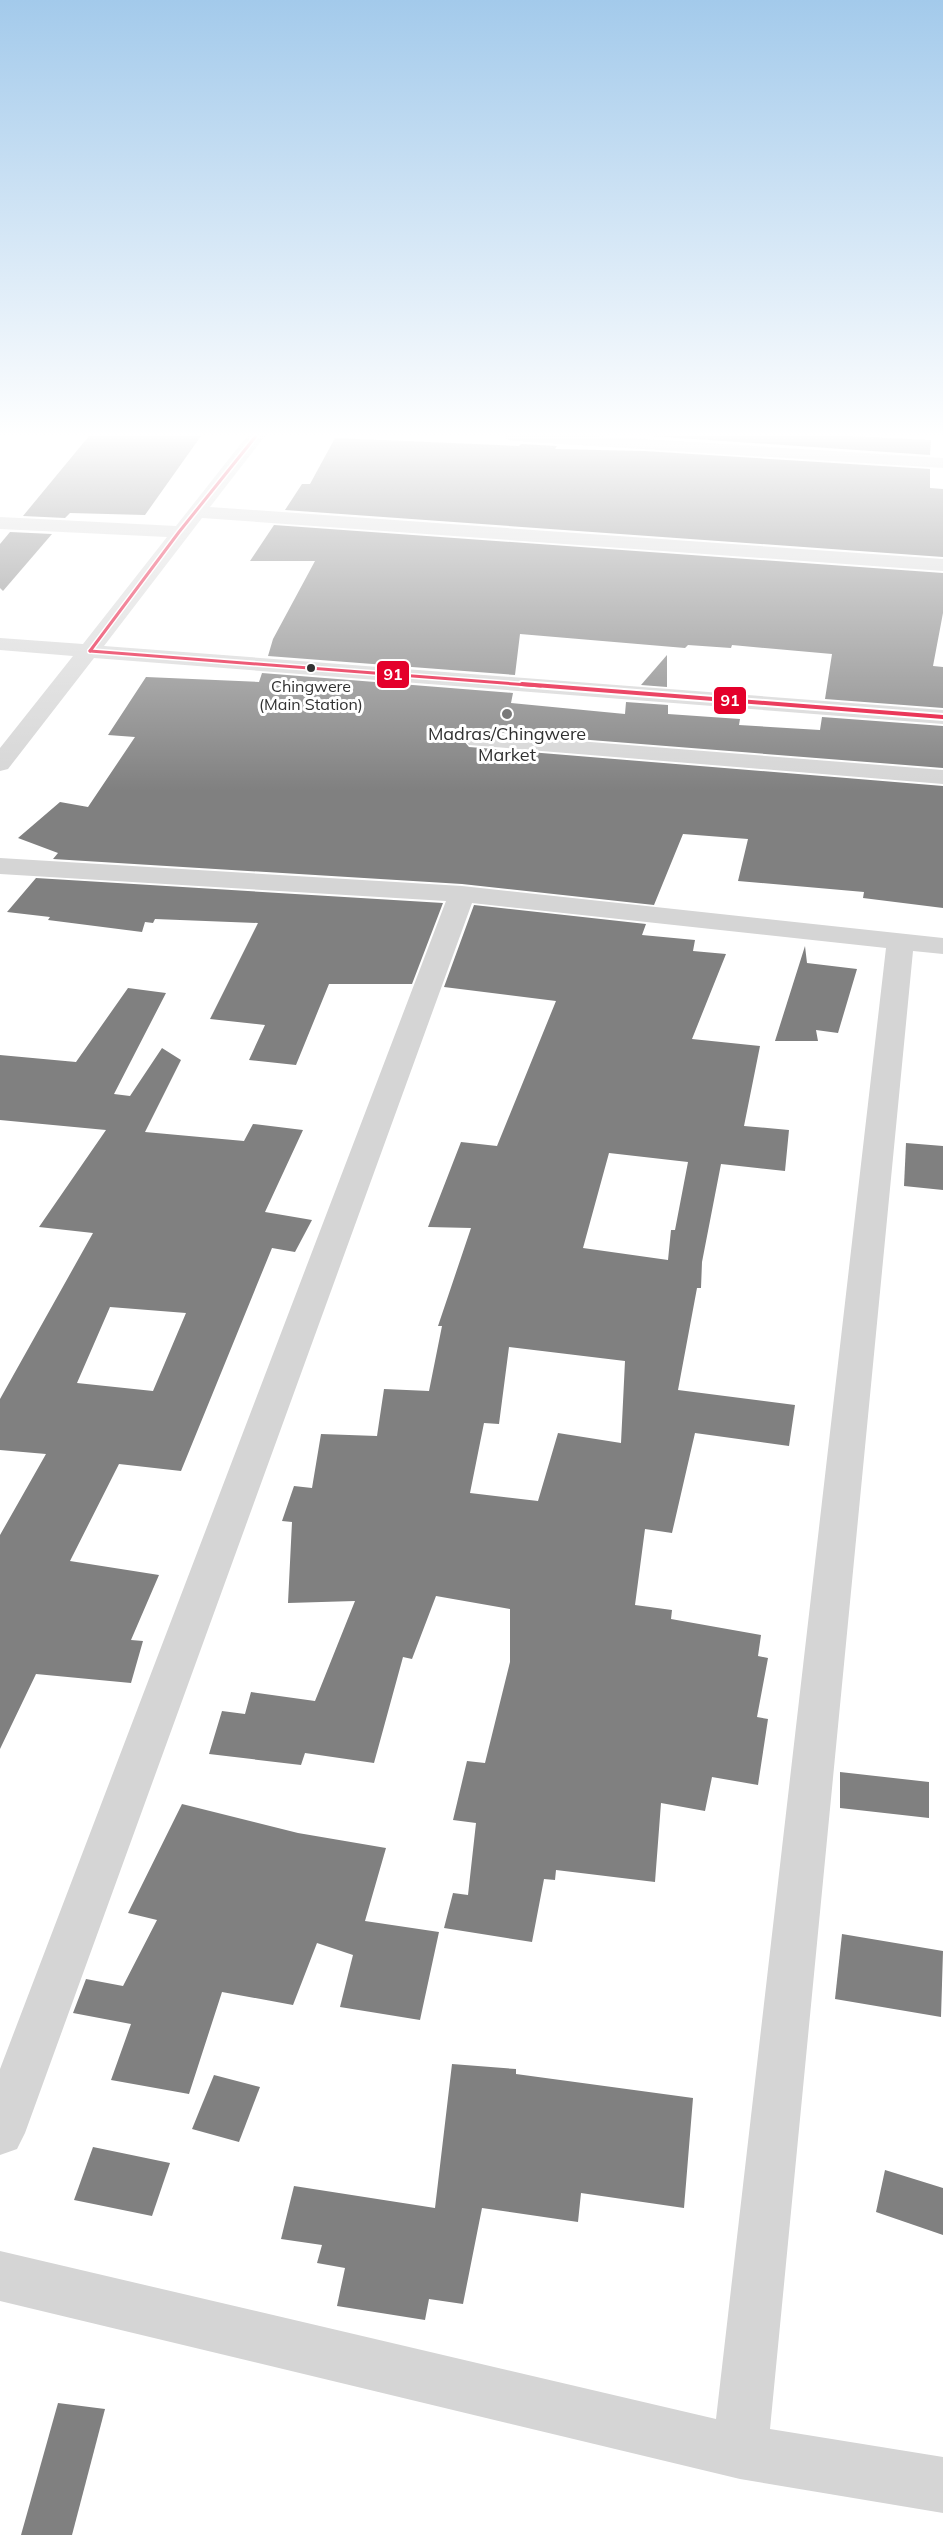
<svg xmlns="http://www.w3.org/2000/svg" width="943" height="2535" viewBox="0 0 943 2535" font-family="Mulish,sans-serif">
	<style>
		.building { fill: #808080; fill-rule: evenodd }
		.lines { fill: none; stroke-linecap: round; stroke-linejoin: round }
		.minor { fill: #d5d5d5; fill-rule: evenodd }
		.bus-1-far1-casing { stroke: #fff; stroke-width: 6 }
		.bus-1-casing { stroke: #fff; stroke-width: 8 }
		.bus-1-far1 { stroke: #e4002b; stroke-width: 3 }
		.bus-1 { stroke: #e4002b; stroke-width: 4 }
		.bus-dot { fill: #313131; stroke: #fff; stroke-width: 2 }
		.poi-dot { fill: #797979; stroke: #fff; stroke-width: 2 }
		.labels { text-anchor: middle; stroke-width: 6; stroke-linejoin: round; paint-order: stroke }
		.far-bus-label { font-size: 16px; fill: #313131; stroke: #fff }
		.far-poi-label { font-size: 18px; fill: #313131; stroke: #fff }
		.line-badge { stroke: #fff; stroke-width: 2 }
		.badge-label { font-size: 16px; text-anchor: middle; font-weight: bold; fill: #fff }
	</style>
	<rect width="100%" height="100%" fill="#fff"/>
	<g class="building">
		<polygon points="89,436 201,436 145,515 70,513 65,518 23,516"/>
		<polygon points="650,436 852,436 931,440 930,455"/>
		<polygon points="335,438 519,446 521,444 557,446 555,449 644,451 930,469 930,488 943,489 943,557 285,510 302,484 310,484"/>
		<polygon points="274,525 943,573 943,613 933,666 943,667 943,708 825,699 832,654 732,645 731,648 688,645 685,648 520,634 515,675 268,656 273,639 315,561 250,561"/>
		<polygon points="10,532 52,534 3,591 0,588 0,544"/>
		<polygon points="667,655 667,687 641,685"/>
		<polygon points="262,673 513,693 511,703 625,714 626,702 668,705 668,714 740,719 739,725 820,730 822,717 943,726 943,768 477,731 468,733 463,740 469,747 943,786 943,908 863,898 864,892 738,881 748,839 683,834 654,905 462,884 53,859 58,853 18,838 60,802 88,807 135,737 108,735 146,677 259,682"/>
		<polygon points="36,878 443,903 412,984 329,984 296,1065 249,1060 265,1025 210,1019 258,923 155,919 153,923 145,922 142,932 48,920 50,917 7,912"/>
		<path d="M474 905 646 924 642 935 695 940 693 951 726 954 692 1039 760 1046 744 1126 789 1130 785 1171 721 1164 702 1262 701 1288H697L678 1390 795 1405 789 1446 695 1433 672 1533 645 1529 635 1605 672 1610 671 1619 761 1635 758 1656 768 1658 757 1717 768 1719 758 1785 712 1777 705 1811 661 1803 655 1882 556 1870 555 1880 544 1879 532 1942 444 1928 453 1893 468 1895 476 1823 453 1820 467 1761 485 1763 510 1662V1609L436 1596 412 1659 403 1657 374 1763 305 1753 301 1765 209 1754 222 1711 245 1714 251 1692 315 1701 355 1601 288 1603 292 1522 282 1521 294 1486 312 1488 321 1434 377 1436 384 1389 429 1391 442 1326H438L471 1228 428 1227 461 1142 497 1146 556 1001 444 987ZM609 1153 688 1162 675 1230H671L668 1260 583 1248ZM509 1347 625 1361 621 1443 558 1433 538 1501 470 1493 484 1423 499 1424Z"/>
		<polygon points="805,946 807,963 857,969 838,1033 816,1030 818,1041 775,1041"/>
		<path d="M128 988 166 993 114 1094 130 1096 162 1048 181 1060 145 1132 244 1141 253 1124 303 1130 265 1212 312 1220 295 1252 272 1248 181 1471 119 1464 70 1561 159 1575 131 1640 143 1641 131 1683 36 1674 0 1749V1535L46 1454 0 1450V1399L93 1233 39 1227 106 1130 0 1120V1055L76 1062ZM110 1307 186 1313 153 1391 77 1383Z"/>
		<polygon points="906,1143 943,1146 943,1190 904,1186"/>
		<polygon points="840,1772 929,1782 929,1818 840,1808"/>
		<polygon points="182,1804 298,1833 386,1848 365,1921 439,1932 420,2020 340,2007 353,1955 317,1943 293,2005 222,1992 189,2094 111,2080 131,2024 73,2013 86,1979 123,1986 157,1920 128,1913"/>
		<polygon points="842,1934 943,1951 941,2017 835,1999"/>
		<polygon points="452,2064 516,2069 516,2074 693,2098 684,2208 581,2193 578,2222 482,2208 463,2304 429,2299 425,2320 337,2306 345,2268 317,2263 322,2245 281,2239 294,2186 435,2208"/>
		<polygon points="214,2075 260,2087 239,2142 192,2129"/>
		<polygon points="93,2147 170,2163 152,2216 74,2200"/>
		<polygon points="885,2170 943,2188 943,2235 876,2212"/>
		<polygon points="58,2403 105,2409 72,2535 21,2535"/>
	</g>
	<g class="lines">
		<g class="minor">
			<polygon points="247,436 265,436 210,507 943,559 943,571 202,518 104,646 943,710 943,724 94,658 8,769 0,771 0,748 73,656 0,650 0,638 83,644 167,537 0,529 0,517 176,526"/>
			<polygon points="505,436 598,436 943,458 943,468 514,441 508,440"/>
			<polygon points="477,733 943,770 943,784 469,745 465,740 469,735"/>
			<polygon points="0,858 462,886 943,938 943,954 913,951 770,2429 943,2457 943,2513 740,2479 0,2301 0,2251 716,2419 886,948 472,903 25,2133 17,2149 0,2155 0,2069 446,901 0,874"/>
		</g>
		<defs>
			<g id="bus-1-far1">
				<polyline points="90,651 541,686"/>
				<polyline points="90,651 179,532 256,436"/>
			</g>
			<polyline id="bus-1" points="522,684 943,717"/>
		</defs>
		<use href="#bus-1-far1" class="bus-1-far1-casing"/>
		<use href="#bus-1" class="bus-1-casing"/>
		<use href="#bus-1-far1" class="bus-1-far1"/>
		<use href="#bus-1" class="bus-1"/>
	</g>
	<linearGradient id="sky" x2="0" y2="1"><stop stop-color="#a3caeb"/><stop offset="0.55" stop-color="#fff"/><stop offset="1" stop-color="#fff" stop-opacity="0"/></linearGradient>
	<rect width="943" height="791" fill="url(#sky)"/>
	<circle class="bus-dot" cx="311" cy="668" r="5"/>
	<circle class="poi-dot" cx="507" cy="714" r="6"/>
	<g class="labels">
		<g class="far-bus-label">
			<text x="311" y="692">Chingwere<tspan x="311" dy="18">(Main Station)</tspan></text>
		</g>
		<g class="far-poi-label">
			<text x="507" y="740">Madras/Chingwere<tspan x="507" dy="21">Market</tspan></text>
		</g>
	</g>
	<g class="line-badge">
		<rect x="376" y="660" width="34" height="29" rx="6" fill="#e4002b"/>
		<rect x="713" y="686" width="34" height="29" rx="6" fill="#e4002b"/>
	</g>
	<g class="badge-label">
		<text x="393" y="680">91</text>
		<text x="730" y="706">91</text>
	</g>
</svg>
